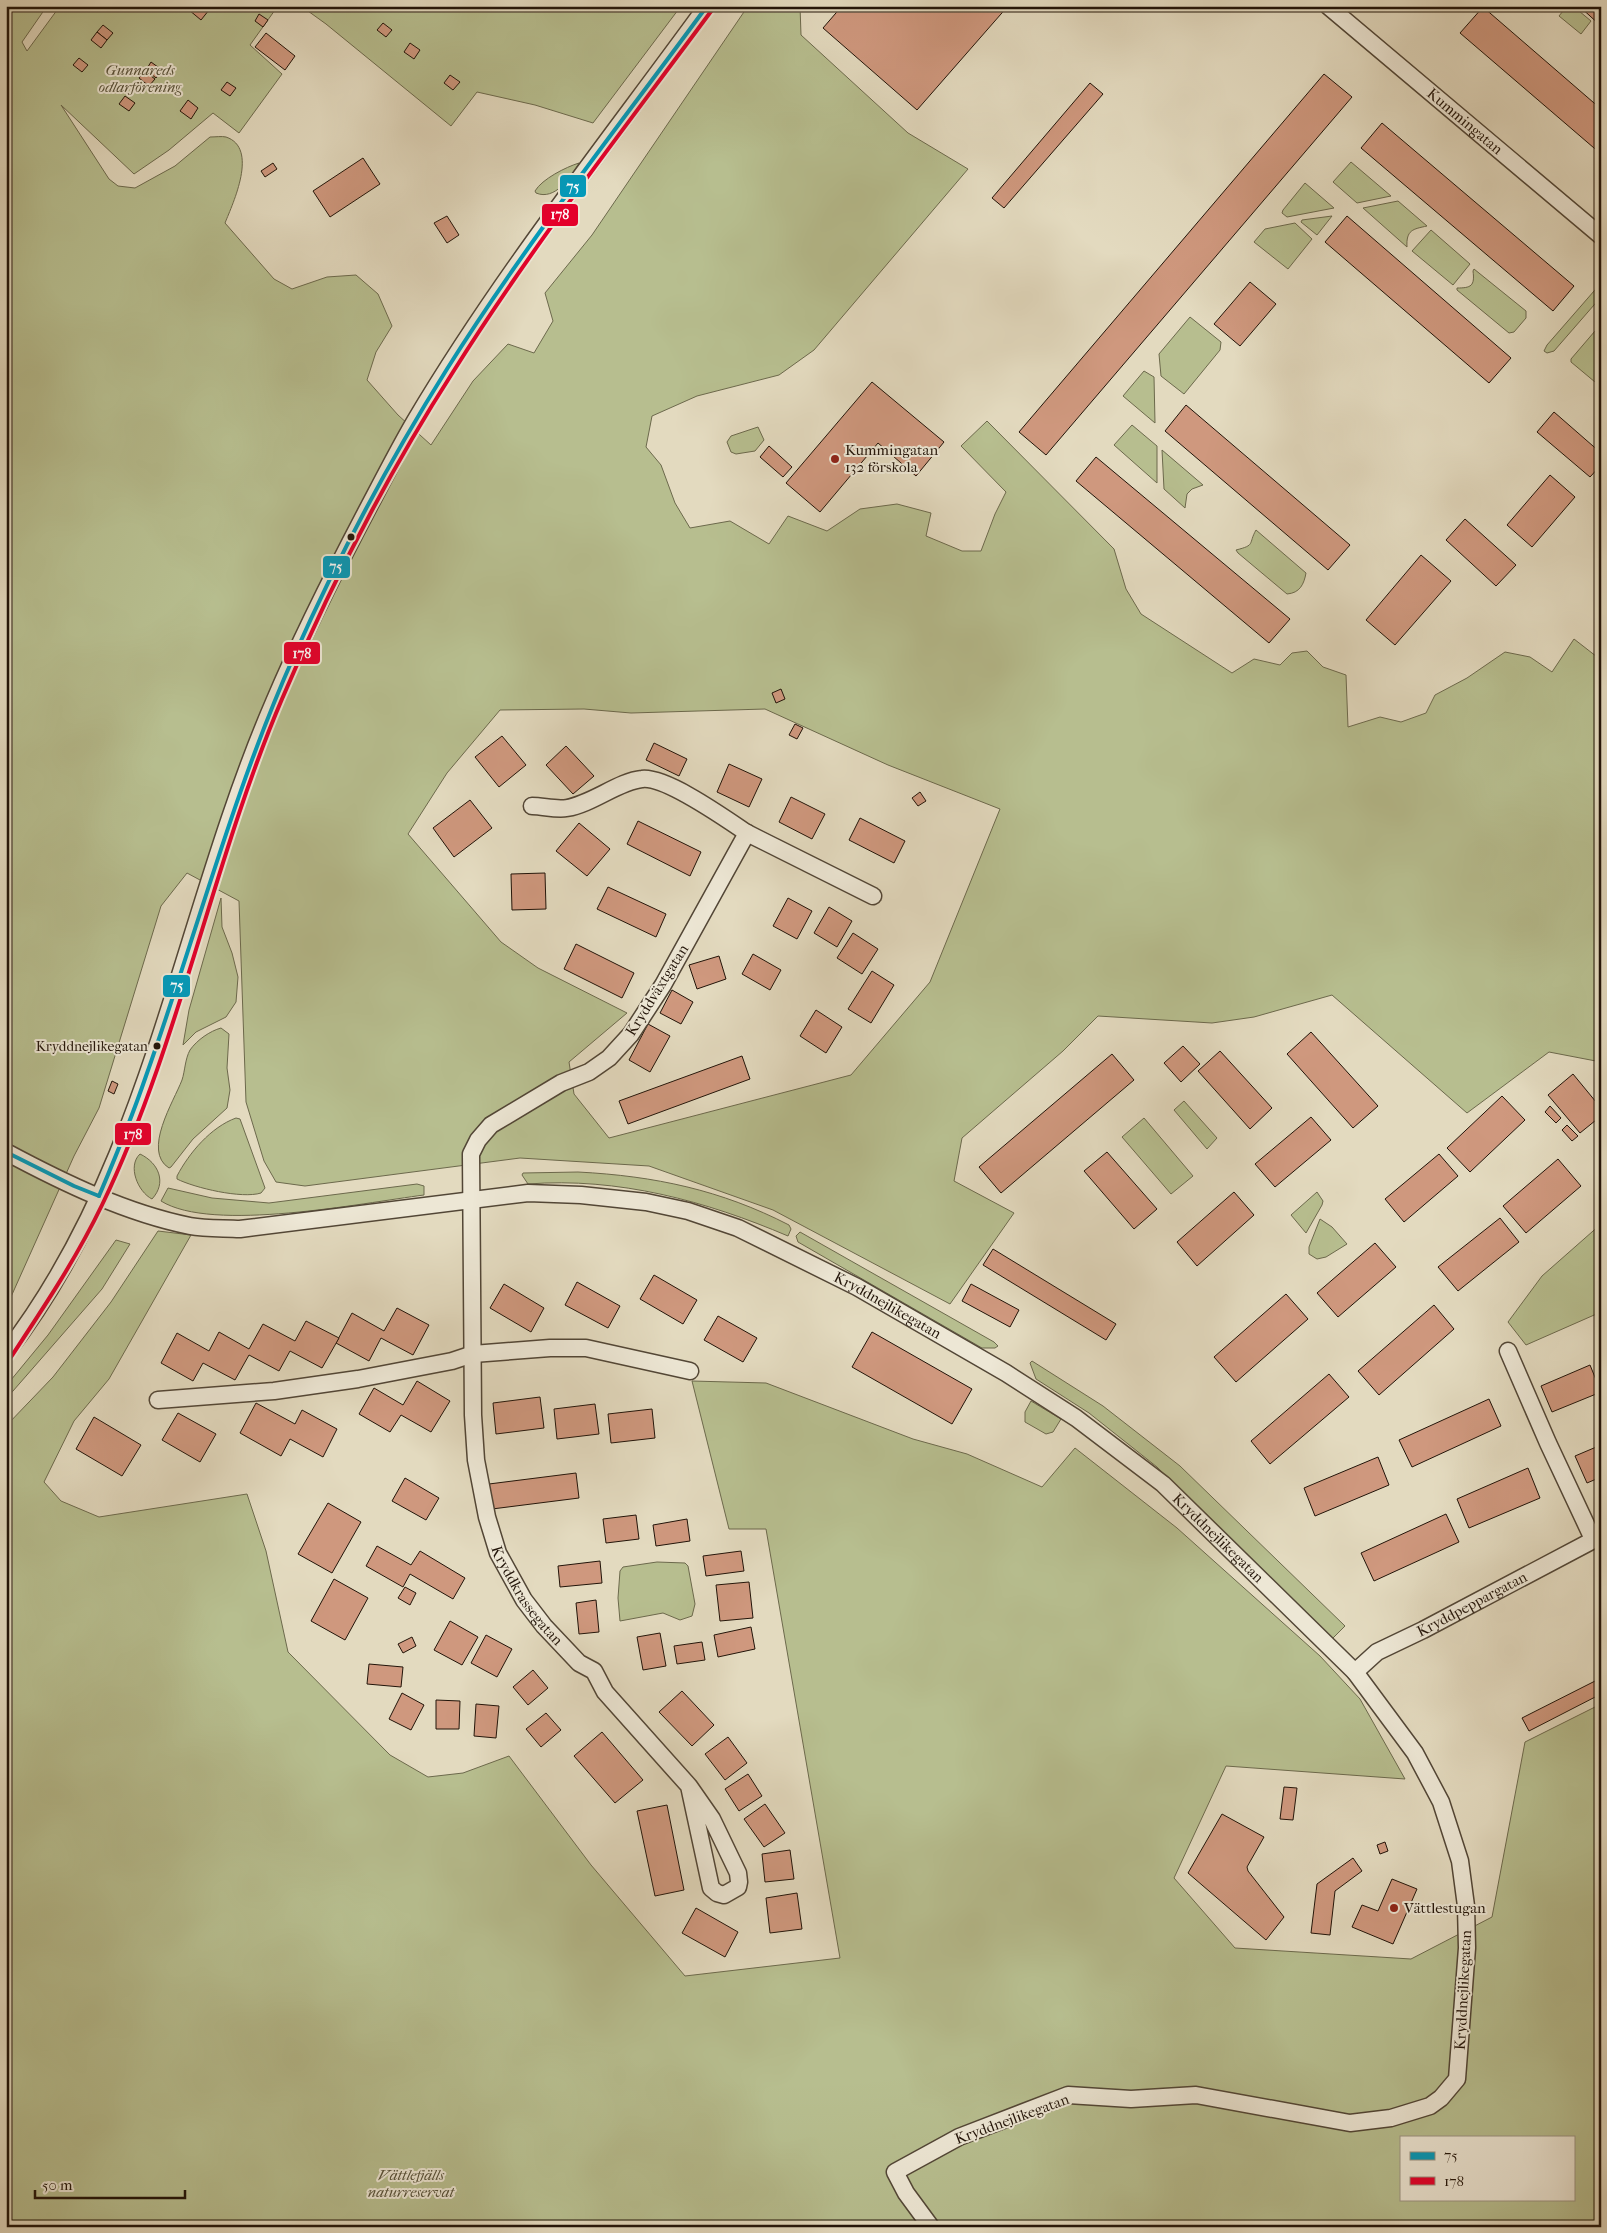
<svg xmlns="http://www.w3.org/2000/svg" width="1607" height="2233" viewBox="0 0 1607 2233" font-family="'IM FELL French Canon',serif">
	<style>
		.green { fill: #b7be8f; stroke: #6c694c; fill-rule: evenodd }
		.building { fill: #cf987e; stroke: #221409 }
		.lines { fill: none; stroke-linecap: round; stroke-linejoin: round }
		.street-casing { stroke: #524636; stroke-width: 19 }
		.street { stroke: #ede7d5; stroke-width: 16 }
		.bus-1-casing { stroke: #ede7d5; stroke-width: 8 }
		.bus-2-casing { stroke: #ede7d5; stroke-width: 8 }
		.bus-1 { stroke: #039aba; stroke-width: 4 }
		.bus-2 { stroke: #e4002b; stroke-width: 4 }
		.poi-dot { fill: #8f2418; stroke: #ede7d5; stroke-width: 2 }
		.bus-dot { fill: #221409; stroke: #ede7d5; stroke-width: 2 }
		.labels { text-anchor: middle; stroke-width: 4; stroke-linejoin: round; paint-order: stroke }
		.bus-label { font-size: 14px; fill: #221409; stroke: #ede7d5; text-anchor: end }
		.park-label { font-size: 15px; font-style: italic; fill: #565038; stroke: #ede7d5 }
		.street-label { font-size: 15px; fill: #221409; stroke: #ede7d5 }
		.poi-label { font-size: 15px; fill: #221409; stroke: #ede7d5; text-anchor: start }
		.line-badge { stroke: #ede7d5; stroke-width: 2 }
		.badge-label { font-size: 14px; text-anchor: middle; font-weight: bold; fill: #fff }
	</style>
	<rect width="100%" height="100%" fill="#e3dabf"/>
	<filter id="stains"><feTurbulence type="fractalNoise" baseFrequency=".004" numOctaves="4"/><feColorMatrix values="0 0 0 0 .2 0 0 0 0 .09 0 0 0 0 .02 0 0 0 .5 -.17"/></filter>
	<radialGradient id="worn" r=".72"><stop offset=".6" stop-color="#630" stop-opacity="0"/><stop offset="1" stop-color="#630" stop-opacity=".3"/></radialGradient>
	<g class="green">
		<path d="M6 6H47L22 42 27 51 60 6H270L275 10 250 45 282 74 239 133 213 113 169 150 134 174 61 105 109 179 118 186 135 188 175 166 210 137C215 137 222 136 226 137 259 148 233 203 225 223L274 279 292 289 327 277 356 275 378 294 392 326 376 352 367 380 398 415 431 445 473 381 508 344 534 353 553 321 545 293 592 235 748 6H800L801 35 908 133 968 169 814 350 779 375 697 396 652 416 646 447 661 465 675 503 690 528 730 521 769 544 788 516 827 531 860 509 897 504 931 513 926 536 962 551H981L995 514 1006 492 961 446 987 421 1114 549 1126 589 1141 614 1232 673 1254 659 1280 665 1292 653 1307 651 1323 667 1346 675 1348 727 1380 717 1401 722 1426 713 1435 695 1467 678 1505 652 1530 657 1552 672 1574 639 1601 660V1062L1549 1052 1467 1113 1332 995 1254 1017 1212 1023 1098 1016 1063 1051 962 1138 954 1181 1014 1213 950 1304 773 1210 649 1166 520 1158 305 1186 276 1182 264 1161 246 1102 239 901 187 873 161 906 99 1108 74 1156 6 1308ZM584 709 631 713 765 709 888 765 1000 809 930 982 851 1075 609 1138 574 1094 569 1062 627 1013 538 968 501 942 408 834 447 773 500 710Z"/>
		<polygon points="301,6 681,6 593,123 535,105 477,92 451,126 326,24"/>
		<polygon points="1567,6 1573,6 1591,21 1581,34 1559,16"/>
		<polygon points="1351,162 1391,196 1357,203 1333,182"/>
		<path d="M579 163C571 177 555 201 536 193L535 191C542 179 566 167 579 163Z"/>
		<polygon points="1305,183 1334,208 1287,217 1282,213 1283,210"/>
		<path d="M1398 201 1427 226C1413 229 1406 230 1407 247L1363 208Z"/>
		<polygon points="1332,216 1317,235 1301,222 1302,220"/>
		<polygon points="1295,223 1312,239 1288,269 1254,242 1265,229"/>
		<polygon points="1431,230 1470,264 1453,285 1412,251"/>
		<path d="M1474 269 1526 311V318L1514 332 1509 333 1457 290V288C1471 288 1475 286 1473 271Z"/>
		<polygon points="1601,283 1601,297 1554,351 1547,353 1544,351 1547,345"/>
		<polygon points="1190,317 1221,342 1220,350 1184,394 1161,376 1159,354"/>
		<polygon points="1601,324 1601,387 1571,362 1571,359"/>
		<polygon points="1144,371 1154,377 1155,423 1123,396"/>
		<polygon points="1132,425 1157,446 1157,483 1114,445"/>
		<polygon points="758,427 764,440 755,451 736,454 731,452 727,442 731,436"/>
		<polygon points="1162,450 1203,485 1192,489 1187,494 1185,508 1164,489"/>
		<path d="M1256 530 1306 573C1304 584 1300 593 1287 594L1238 553 1236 550C1256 545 1248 544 1256 530Z"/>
		<polygon points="221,898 222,927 232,953 238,977 236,1002 226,1017 196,1032 183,1045 189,1010"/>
		<path d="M221 1028 229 1034 227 1068 230 1090 227 1108 193 1139 171 1167 169 1168C142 1151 174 1101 182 1080 185 1071 185 1059 190 1050 197 1040 210 1031 221 1028Z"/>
		<polygon points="1184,1101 1217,1138 1207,1149 1174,1110"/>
		<path d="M236 1118 240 1119 265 1188 261 1193C242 1199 195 1188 177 1179V1176C189 1153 211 1127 236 1118Z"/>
		<polygon points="1144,1118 1193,1176 1171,1194 1122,1137"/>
		<path d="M140 1154C159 1163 167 1183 152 1199 138 1192 127 1166 140 1154Z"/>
		<path d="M578 1172C655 1176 721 1190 789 1225L791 1229 788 1236C706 1201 618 1177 528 1184L522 1175 523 1173Z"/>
		<path d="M417 1184 424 1186V1195C362 1203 212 1233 161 1201L168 1188 212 1198 269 1203Z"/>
		<polygon points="1317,1192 1323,1201 1322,1205 1306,1233 1291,1215"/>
		<polygon points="1320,1219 1332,1227 1347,1244 1326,1257 1317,1259 1309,1254 1309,1247"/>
		<polygon points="1601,1224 1601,1312 1526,1345 1508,1322 1542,1276"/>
		<path d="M158 1231 191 1235 109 1379 74 1421 44 1482 61 1501 99 1517 247 1494 266 1551 288 1652 390 1755 428 1777 463 1773 509 1756 591 1865 685 1976 840 1958 766 1529H729L692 1381 766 1383 913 1439 967 1454 1042 1487 1075 1448 1177 1528 1320 1656 1360 1699 1405 1779 1226 1766 1174 1878 1235 1948 1411 1959 1492 1917 1525 1742 1601 1704V2227H6V1426L53 1377 111 1302ZM1401 2137H1573V2199H1401Z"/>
		<polygon points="800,1232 994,1342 998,1346 995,1348 982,1348 798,1242 796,1236"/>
		<polygon points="116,1240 130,1244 102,1289 6,1399 6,1386 48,1335"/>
		<polygon points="1032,1361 1103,1406 1180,1466 1345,1626 1332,1639 1157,1467 1089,1413 1036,1379 1030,1363"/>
		<polygon points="1031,1401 1061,1419 1053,1432 1046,1434 1025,1422 1025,1412"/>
		<polygon points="657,1562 685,1563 688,1566 695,1604 692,1616 680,1620 663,1613 620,1621 618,1598 620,1571 623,1567"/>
	</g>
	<g class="building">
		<polygon points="192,6 204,6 209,10 201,20 189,10"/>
		<polygon points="842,6 1008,6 917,110 823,28"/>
		<polygon points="1579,6 1601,6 1601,26"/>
		<polygon points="1483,7 1601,109 1601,154 1460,33"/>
		<polygon points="259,14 268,20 263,27 255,21"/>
		<polygon points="383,23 392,30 386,37 377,30"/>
		<polygon points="103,25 113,33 107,40 97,32"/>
		<polygon points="97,32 107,40 101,48 91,40"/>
		<polygon points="266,33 295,56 285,70 255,47"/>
		<polygon points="410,43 420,50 414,59 404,52"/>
		<polygon points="79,58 88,65 82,72 73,65"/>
		<polygon points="151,62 162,70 156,78 146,70"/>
		<polygon points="144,71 155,79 149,86 139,78"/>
		<polygon points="1324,74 1352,97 1046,455 1019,432"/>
		<polygon points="450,75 460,82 453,90 444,83"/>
		<polygon points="227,82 236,88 230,96 221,90"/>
		<polygon points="1090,83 1103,94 1004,208 992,198"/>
		<polygon points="125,96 135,103 129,111 119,104"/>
		<polygon points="188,100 198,108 191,119 180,111"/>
		<polygon points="1382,123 1574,286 1553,311 1361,148"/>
		<polygon points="363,158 380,184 330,217 313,191"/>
		<polygon points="273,163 277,169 265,177 261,171"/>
		<polygon points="447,216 459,235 447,243 434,223"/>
		<polygon points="1347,216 1511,358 1489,383 1325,242"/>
		<polygon points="1250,282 1276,304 1240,346 1214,324"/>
		<polygon points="872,382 944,442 916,476 878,443 820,512 786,483"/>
		<polygon points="1186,405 1350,545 1328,570 1165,431"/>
		<polygon points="1554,412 1601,453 1601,465 1590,477 1537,432"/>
		<polygon points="769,446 792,467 783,477 760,457"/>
		<polygon points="1096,457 1290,619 1269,643 1076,481"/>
		<polygon points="1550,475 1575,497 1532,547 1507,525"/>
		<polygon points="1465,519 1516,565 1496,586 1446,540"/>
		<polygon points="1421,555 1451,581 1395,645 1366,620"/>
		<polygon points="781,689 785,699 776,703 772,693"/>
		<polygon points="795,724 803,728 797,739 789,735"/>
		<polygon points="502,736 526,765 499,787 475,757"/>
		<polygon points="654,743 687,759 679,776 646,760"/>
		<polygon points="566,746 594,776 573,794 546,765"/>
		<polygon points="729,764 762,779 749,807 717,792"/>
		<polygon points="920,792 926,801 918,806 912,798"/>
		<polygon points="791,797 825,814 812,839 779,822"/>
		<polygon points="470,800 492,828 454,857 433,828"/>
		<polygon points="860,818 905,841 894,863 849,840"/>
		<polygon points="638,821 701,852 690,876 627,844"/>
		<polygon points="579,823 610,849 587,876 556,851"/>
		<polygon points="545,873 546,909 512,910 511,874"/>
		<polygon points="608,887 666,914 656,937 597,909"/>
		<polygon points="788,898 812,911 797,939 773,926"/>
		<polygon points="829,907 852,921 837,947 814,933"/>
		<polygon points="853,933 878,949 862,974 837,958"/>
		<polygon points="576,944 634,973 622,998 564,969"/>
		<polygon points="753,954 781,970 770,990 742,974"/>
		<polygon points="719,956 726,979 697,989 689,965"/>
		<polygon points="872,971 894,985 871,1023 848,1009"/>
		<polygon points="672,990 693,1002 681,1024 660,1013"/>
		<polygon points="816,1010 842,1027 826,1053 800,1036"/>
		<polygon points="648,1024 670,1036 650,1072 629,1060"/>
		<polygon points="1311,1032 1378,1106 1353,1128 1287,1054"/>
		<polygon points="1183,1046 1200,1064 1181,1082 1164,1063"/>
		<polygon points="1220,1051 1272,1108 1250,1129 1198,1071"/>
		<polygon points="1112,1054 1134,1080 1001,1193 979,1167"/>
		<polygon points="742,1056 750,1079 628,1124 619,1101"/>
		<polygon points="1573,1074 1601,1108 1601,1116 1580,1133 1548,1095"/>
		<polygon points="112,1081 118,1084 114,1094 108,1091"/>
		<polygon points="1502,1096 1525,1120 1470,1172 1447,1148"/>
		<polygon points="1550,1106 1561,1118 1556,1123 1545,1112"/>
		<polygon points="1311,1117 1331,1140 1275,1187 1255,1164"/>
		<polygon points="1567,1125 1578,1136 1572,1141 1562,1130"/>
		<polygon points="1107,1152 1157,1209 1134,1229 1084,1171"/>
		<polygon points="1439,1154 1458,1176 1404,1222 1385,1199"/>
		<polygon points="1558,1159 1581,1186 1526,1233 1503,1206"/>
		<polygon points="1234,1192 1254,1215 1197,1266 1177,1242"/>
		<polygon points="1500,1218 1519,1242 1458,1291 1438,1267"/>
		<polygon points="1375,1243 1396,1267 1338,1317 1317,1293"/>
		<polygon points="993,1249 1116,1324 1106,1340 983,1265"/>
		<polygon points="654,1275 697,1300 683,1324 640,1299"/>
		<polygon points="577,1282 620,1306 608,1328 565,1305"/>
		<polygon points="504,1284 544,1308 531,1332 490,1308"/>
		<polygon points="971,1284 1019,1310 1010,1327 962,1301"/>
		<polygon points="1286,1294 1308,1319 1236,1382 1214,1357"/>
		<polygon points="1434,1305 1454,1329 1379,1395 1358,1371"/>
		<polygon points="397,1308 429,1325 413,1355 381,1338 369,1361 336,1343 352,1313 384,1331"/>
		<polygon points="718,1316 757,1338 743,1362 704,1340"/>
		<polygon points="306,1321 339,1338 322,1368 290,1351 279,1371 249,1355 235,1380 203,1363 193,1381 161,1363 177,1333 209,1351 219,1332 249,1349 263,1324 295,1341"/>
		<polygon points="872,1332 972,1389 952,1424 852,1367"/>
		<polygon points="1590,1365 1601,1392 1552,1412 1541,1386"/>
		<polygon points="1329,1374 1349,1397 1270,1464 1251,1441"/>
		<polygon points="417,1381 450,1401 431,1432 401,1415 390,1432 359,1414 374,1388 403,1405"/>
		<polygon points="540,1397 544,1428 496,1434 493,1403"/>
		<polygon points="1489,1399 1501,1426 1412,1467 1399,1440"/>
		<polygon points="256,1403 295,1424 302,1410 337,1429 323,1457 290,1439 281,1456 240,1433"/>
		<polygon points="595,1404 599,1434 557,1439 554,1409"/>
		<polygon points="652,1409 655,1438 611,1443 608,1414"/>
		<polygon points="178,1413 216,1434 200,1462 162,1440"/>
		<polygon points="94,1417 141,1445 122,1476 76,1449"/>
		<polygon points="1601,1445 1601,1477 1587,1483 1575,1456"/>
		<polygon points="1378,1457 1389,1485 1315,1516 1304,1488"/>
		<polygon points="1528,1468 1540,1498 1469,1528 1457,1499"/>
		<polygon points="576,1473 579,1498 492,1509 489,1484"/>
		<polygon points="405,1478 439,1498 426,1520 392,1501"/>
		<polygon points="328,1503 361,1522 332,1573 298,1554"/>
		<polygon points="1446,1514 1459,1542 1374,1581 1361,1553"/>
		<polygon points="636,1515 639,1539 606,1543 603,1519"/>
		<polygon points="687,1519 690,1541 656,1546 653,1525"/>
		<polygon points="377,1546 411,1565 420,1551 465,1578 453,1599 410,1574 403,1587 366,1566"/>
		<polygon points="741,1551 744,1571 706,1576 703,1556"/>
		<polygon points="600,1561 602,1583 560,1587 558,1566"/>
		<polygon points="334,1579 368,1598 345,1640 311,1621"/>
		<polygon points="749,1582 753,1618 720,1621 716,1585"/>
		<polygon points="405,1587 416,1593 410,1605 398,1598"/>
		<polygon points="596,1600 599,1632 579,1634 576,1603"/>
		<polygon points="450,1621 478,1637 462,1665 434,1650"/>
		<polygon points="751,1627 755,1649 718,1657 714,1635"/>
		<polygon points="660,1633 666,1666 643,1670 637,1637"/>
		<polygon points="486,1635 512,1649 497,1677 471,1663"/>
		<polygon points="412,1637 416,1646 403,1653 398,1644"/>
		<polygon points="702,1642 705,1660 677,1664 674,1646"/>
		<polygon points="369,1664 403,1667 401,1687 367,1684"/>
		<polygon points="533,1670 548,1688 528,1705 513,1687"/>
		<polygon points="1601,1678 1601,1694 1529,1731 1522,1718"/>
		<polygon points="682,1691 714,1725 692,1746 659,1712"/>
		<polygon points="402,1693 424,1705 411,1730 389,1719"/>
		<polygon points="436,1700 460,1701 459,1729 436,1729"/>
		<polygon points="476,1704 499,1706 496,1738 474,1736"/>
		<polygon points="546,1713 561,1730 541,1747 526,1729"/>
		<polygon points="602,1732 643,1780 615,1803 574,1756"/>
		<polygon points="728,1737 747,1763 725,1780 705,1754"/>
		<polygon points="748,1774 762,1796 739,1811 725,1789"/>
		<polygon points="1284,1787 1297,1788 1293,1820 1280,1819"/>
		<polygon points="765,1804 785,1833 764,1847 744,1819"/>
		<polygon points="667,1805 684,1890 655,1896 637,1811"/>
		<polygon points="1222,1814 1264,1837 1247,1867 1248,1871 1284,1917 1266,1940 1188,1873"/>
		<polygon points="1385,1842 1388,1851 1380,1854 1377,1845"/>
		<polygon points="790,1850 794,1879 765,1882 762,1854"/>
		<polygon points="1353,1858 1362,1871 1335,1891 1330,1935 1311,1933 1317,1884"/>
		<polygon points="1392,1879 1417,1889 1393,1944 1352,1927 1362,1905 1378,1911"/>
		<polygon points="797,1893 802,1929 770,1933 766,1898"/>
		<polygon points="696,1908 738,1932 725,1957 682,1933"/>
	</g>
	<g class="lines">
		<defs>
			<g id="street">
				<path id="s1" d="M1328 6 1601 236"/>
				<path id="s2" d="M532 806C543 806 556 810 567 808 592 804 619 781 642 779 666 776 726 819 747 833L663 985 631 1034 609 1058 589 1072 561 1083 491 1125 478 1140 471 1154 473 1415 476 1460 487 1517 498 1553 524 1600 544 1626 579 1663 594 1671 605 1692 689 1786 711 1888 717 1893 724 1895 738 1887 739 1882 738 1873 712 1819 689 1786"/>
				<polyline points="747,833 873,896"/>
				<path id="s3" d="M6 1152C64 1183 126 1213 190 1226 206 1229 224 1228 240 1229L528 1193 581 1195 646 1202 688 1211 738 1228 857 1287 1006 1373 1076 1418 1163 1484 1355 1672 1415 1753 1441 1802 1460 1861 1466 1906 1467 1948 1457 2079 1441 2098 1430 2106 1391 2118 1350 2123 1196 2095 1131 2099 1068 2095 959 2137 895 2172 906 2193 931 2227"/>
				<polyline points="1508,1351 1548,1443 1593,1539"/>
				<path d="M6 1353C153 1163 181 917 274 702 304 631 339 563 375 495 388 470 401 445 415 421 501 276 608 142 707 6"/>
				<polyline points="158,1400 274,1391 358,1379 452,1361 473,1354 550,1348 586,1348 690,1371"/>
				<path id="s4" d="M1355 1672 1377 1652 1423 1630 1601 1536"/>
			</g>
		</defs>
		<use href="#street" class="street-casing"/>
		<use href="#street" class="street"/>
		<defs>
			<g id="bus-1">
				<polyline points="6,1152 74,1186 99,1196"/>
				<path d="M99 1196C116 1156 132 1117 146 1076 196 936 233 792 294 656 338 557 390 460 447 369 526 243 619 126 707 6"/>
			</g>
			<path id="bus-2" d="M11 1357C44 1307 76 1259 102 1205 180 1043 212 863 282 699 330 586 387 475 453 372 532 246 624 129 712 10"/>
		</defs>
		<use href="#bus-1" class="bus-1-casing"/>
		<use href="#bus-2" class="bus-2-casing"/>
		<use href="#bus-1" class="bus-1"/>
		<use href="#bus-2" class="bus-2"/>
	</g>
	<g class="poi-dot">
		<circle cx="835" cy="459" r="5"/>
		<circle cx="1394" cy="1908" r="5"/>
	</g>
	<g class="bus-dot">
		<circle cx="351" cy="537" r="4.5"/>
		<circle cx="157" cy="1046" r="4.5"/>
	</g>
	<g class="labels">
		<g class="bus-label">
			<text x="148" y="1051">Kryddnejlikegatan</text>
		</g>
		<g class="park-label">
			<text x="140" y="75">Gunnareds<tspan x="140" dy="17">odlarförening</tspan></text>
			<text x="411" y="2180">Vättlefjälls<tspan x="411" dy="17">naturreservat</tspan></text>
		</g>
		<g class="street-label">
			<text dy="5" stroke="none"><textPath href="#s1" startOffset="179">Kummingatan</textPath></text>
			<text transform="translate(657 990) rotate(-58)" y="5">Kryddväxtgatan</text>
			<text dy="5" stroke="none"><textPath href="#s3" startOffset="922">Kryddnejlikegatan</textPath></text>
			<text dy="5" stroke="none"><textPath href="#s3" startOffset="1328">Kryddnejlikegatan</textPath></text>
			<text dy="5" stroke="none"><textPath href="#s2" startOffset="1125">Kryddkrassegatan</textPath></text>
			<text dy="5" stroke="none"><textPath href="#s4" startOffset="136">Kryddpeppargatan</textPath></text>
			<text transform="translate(1463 1990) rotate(-87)" y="5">Kryddnejlikegatan</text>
			<text transform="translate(1012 2119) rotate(-20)" y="5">Kryddnejlikegatan</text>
		</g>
		<g class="poi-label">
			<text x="845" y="455">Kummingatan<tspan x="845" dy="17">132 förskola</tspan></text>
			<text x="1404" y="1913">Vättlestugan</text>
		</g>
	</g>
	<g class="line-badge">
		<rect x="559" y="174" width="28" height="24" rx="5" fill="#039aba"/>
		<rect x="541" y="203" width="38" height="24" rx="5" fill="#e4002b"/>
		<rect x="322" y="555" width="29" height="24" rx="5" fill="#039aba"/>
		<rect x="283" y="641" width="38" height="24" rx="5" fill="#e4002b"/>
		<rect x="162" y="974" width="29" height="24" rx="5" fill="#039aba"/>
		<rect x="114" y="1122" width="38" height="24" rx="5" fill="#e4002b"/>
	</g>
	<g class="badge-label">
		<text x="573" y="191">75</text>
		<text x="560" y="219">178</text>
		<text x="336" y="571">75</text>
		<text x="302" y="658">178</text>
		<text x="177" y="990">75</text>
		<text x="133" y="1139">178</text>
	</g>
	<rect width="1607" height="2233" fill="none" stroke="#e3dabf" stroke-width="25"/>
	<rect x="8" y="8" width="1592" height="2218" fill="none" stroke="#221409" stroke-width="2.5"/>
	<rect x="12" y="12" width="1582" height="2208" fill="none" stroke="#221409"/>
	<rect x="1400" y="2136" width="175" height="65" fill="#ede7d5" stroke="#9c9383"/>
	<rect x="1410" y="2152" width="25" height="8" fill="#039aba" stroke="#9c9383"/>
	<text x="1444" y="2160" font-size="15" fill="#221409">75</text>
	<rect x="1410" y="2177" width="25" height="8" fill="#e4002b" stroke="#9c9383"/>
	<text x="1444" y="2186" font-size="15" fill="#221409">178</text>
	<path d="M35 2190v8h150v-8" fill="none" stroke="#221409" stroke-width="2.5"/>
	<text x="42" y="2190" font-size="15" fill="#221409" stroke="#ede7d5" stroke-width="4" paint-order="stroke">50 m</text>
	<rect width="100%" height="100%" filter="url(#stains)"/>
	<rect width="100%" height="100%" fill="url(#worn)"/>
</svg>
